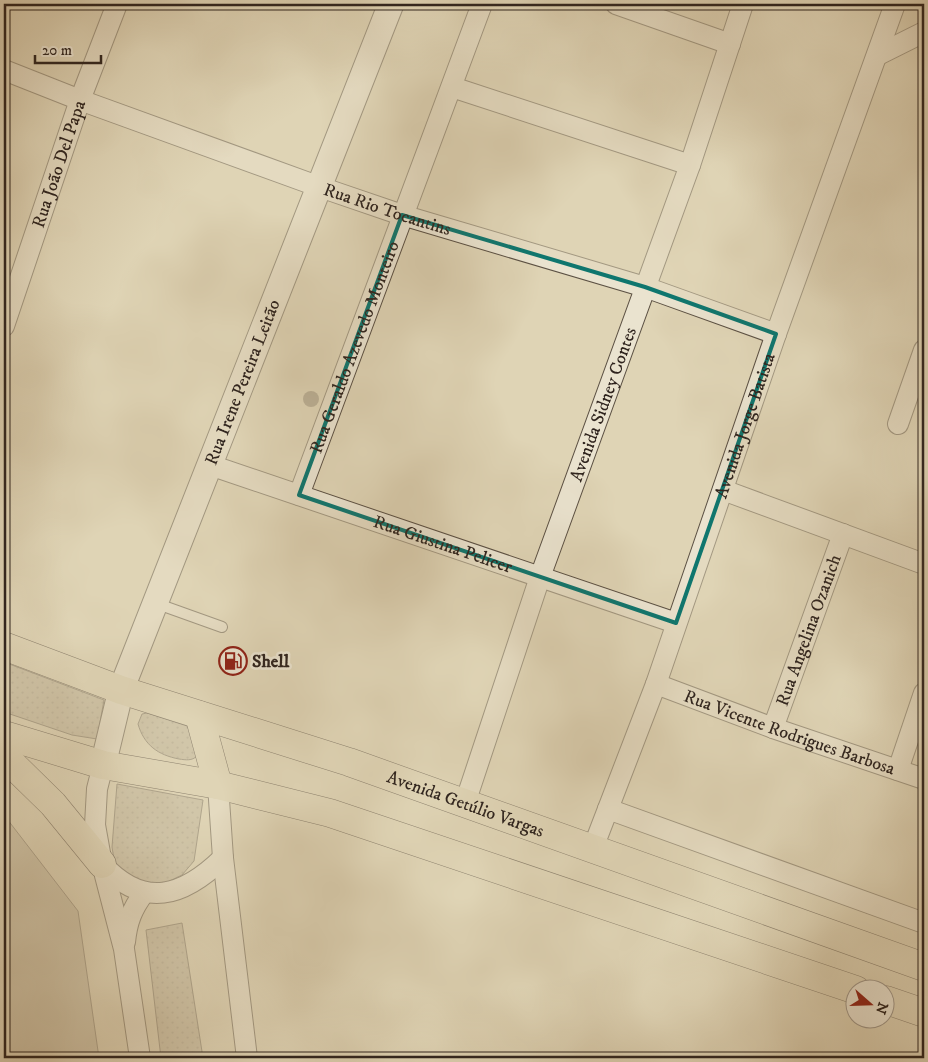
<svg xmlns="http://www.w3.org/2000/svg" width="928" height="1062" viewBox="0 0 928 1062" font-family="'IM FELL DW Pica',serif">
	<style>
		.grass { fill: url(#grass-dots); stroke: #786e5e }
		.garden { fill: #c1b69c; stroke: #786e5e }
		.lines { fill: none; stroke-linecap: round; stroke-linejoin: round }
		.service-casing { stroke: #5c5144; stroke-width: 12 }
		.minor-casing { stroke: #5c5144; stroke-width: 22 }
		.tertiary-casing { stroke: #5c5144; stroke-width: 27 }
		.primary-casing { stroke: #30251f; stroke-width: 29 }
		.service { stroke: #eae3cf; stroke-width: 10 }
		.minor { stroke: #eae3cf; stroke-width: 20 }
		.tertiary { stroke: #eae3cf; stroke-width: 25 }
		.primary { stroke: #dfd4b5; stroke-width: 28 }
		.tree { fill: #938874 }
		.marked { fill: none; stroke: #0f766e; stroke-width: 4; stroke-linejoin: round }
		.labels { text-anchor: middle; stroke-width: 5; stroke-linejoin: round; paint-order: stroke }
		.street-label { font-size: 18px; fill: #30251f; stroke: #eae3cf }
		.poi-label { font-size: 18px; font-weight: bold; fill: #30251f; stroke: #eae3cf; text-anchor: start }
	</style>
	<defs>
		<pattern id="grass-dots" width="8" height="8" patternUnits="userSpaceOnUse" patternTransform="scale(1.25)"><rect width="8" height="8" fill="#c1b69c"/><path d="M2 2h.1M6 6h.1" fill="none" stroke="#a69c86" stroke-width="1.8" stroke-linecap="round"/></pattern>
	</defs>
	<rect width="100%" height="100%" fill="#dfd4b5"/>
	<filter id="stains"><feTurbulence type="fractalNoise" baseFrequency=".004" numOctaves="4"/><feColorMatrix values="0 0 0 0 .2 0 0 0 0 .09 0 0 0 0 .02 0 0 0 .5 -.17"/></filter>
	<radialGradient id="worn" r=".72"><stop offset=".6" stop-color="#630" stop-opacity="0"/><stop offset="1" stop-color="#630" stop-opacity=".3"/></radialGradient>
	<g class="grass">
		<polygon points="4,662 104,700 97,739 72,735 4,712"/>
		<path d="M147 713 187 726 200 748 197 756C192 761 186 760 179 759 158 755 144 745 138 724L142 714Z"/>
		<polygon points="117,784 203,800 194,861 182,875 153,889 116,872 112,847"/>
		<polygon points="182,923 203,1058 161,1058 146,930"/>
	</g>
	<polygon class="garden" points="4,815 78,911 99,1058 4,1058"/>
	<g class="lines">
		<defs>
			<polyline id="service" points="155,603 222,627"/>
			<g id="minor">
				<polyline points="616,4 730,44"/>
				<polyline points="878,55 924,32"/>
				<path id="s1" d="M4 70 80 100 320 187 402 215 645 287 776 334"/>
				<polyline points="452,87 690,165"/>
				<path id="s2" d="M4 326 80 100 117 4"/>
				<polyline points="898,424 924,350"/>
				<path id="s3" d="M210 465 676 623"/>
				<polyline points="723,490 924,564"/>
				<path id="s4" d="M299 495 482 4"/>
				<path id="s5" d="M656 684 773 728 924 779"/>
				<path id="s6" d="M773 728 843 534"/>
				<polyline points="103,765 97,789 95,825 102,864 124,949 140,1058"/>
				<polyline points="898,770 924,693"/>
				<polyline points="218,785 223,858 247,1058"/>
				<path id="s7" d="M465 803 540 577 690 165 743 4"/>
				<polyline points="608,809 924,923"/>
				<path id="s8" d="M593 848 656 684 776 334 895 4"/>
				<path d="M103 865C144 909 183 897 223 858"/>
				<path d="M125 942C127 922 132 909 144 893"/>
			</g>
			<g id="tertiary">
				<path id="s9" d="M103 765 121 690 391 4"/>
			</g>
			<g id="primary">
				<path id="s10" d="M4 646 121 690 349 762 924 967"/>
				<polyline points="199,715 218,785"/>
				<polyline points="4,735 103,765 218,785 330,813 856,990"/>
				<polyline points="4,756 53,804 102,864"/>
				<polyline points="886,1000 924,1013"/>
			</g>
		</defs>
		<use href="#service" class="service-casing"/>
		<use href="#minor" class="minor-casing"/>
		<use href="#tertiary" class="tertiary-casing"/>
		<use href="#primary" class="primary-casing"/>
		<use href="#service" class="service"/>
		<use href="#minor" class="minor"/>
		<use href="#tertiary" class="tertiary"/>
		<use href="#primary" class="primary"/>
	</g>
	<circle class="tree" cx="311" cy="399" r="8"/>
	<path d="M0 0H928V1062H0ZM402 215 645 287 776 334 676 623 299 495Z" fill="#dfd4b5" fill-opacity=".55" fill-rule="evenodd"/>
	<path class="marked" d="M402 215 645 287 776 334 676 623 299 495Z"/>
	<defs>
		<symbol id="fuel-ring" viewBox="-11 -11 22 22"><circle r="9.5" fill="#eae3cf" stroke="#8f2418" stroke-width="1.5"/><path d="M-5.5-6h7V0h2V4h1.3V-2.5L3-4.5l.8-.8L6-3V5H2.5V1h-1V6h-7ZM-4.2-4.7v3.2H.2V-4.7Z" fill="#8f2418"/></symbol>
	</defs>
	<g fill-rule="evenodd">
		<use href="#fuel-ring" x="217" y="645" width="32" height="32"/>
	</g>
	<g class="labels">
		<g class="street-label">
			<text dy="6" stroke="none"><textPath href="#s2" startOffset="171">Rua João Del Papa</textPath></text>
			<text dy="6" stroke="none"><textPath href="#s1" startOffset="408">Rua Rio Tocantins</textPath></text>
			<text dy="6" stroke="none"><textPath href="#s4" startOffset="158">Rua Geraldo Azevedo Monteiro</textPath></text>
			<text dy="6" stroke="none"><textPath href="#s9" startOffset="408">Rua Irene Pereira Leitão</textPath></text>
			<text dy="6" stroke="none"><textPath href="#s7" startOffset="422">Avenida Sidney Contes</textPath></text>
			<text dy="6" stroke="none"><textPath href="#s8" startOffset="449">Avenida Jorge Batista</textPath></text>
			<text dy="6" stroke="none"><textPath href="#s3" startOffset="246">Rua Giustina Pelicer</textPath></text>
			<text dy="6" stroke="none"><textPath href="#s6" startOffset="104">Rua Angelina Ozanich</textPath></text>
			<text dy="6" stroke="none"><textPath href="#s5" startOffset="142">Rua Vicente Rodrigues Barbosa</textPath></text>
			<text dy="6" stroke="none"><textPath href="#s10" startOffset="488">Avenida Getúlio Vargas</textPath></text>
		</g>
		<g class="poi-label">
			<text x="252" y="667">Shell</text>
		</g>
	</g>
	<rect width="928" height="1062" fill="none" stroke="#dfd4b5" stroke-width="20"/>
	<rect x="5" y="5" width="918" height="1052" fill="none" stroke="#30251f" stroke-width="2.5"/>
	<rect x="10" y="10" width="908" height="1042" fill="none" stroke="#30251f"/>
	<g transform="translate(870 1004) rotate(110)"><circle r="24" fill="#eae3cf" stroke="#a09789"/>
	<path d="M0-4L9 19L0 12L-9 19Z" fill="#8f2418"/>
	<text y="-8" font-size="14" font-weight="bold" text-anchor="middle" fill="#30251f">N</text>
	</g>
	<path d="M35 55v8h66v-8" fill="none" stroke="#30251f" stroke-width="2.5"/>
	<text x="42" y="55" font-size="15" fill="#30251f" stroke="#eae3cf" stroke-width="4" paint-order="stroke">20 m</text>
	<rect width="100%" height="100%" filter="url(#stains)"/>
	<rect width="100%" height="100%" fill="url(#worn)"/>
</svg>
